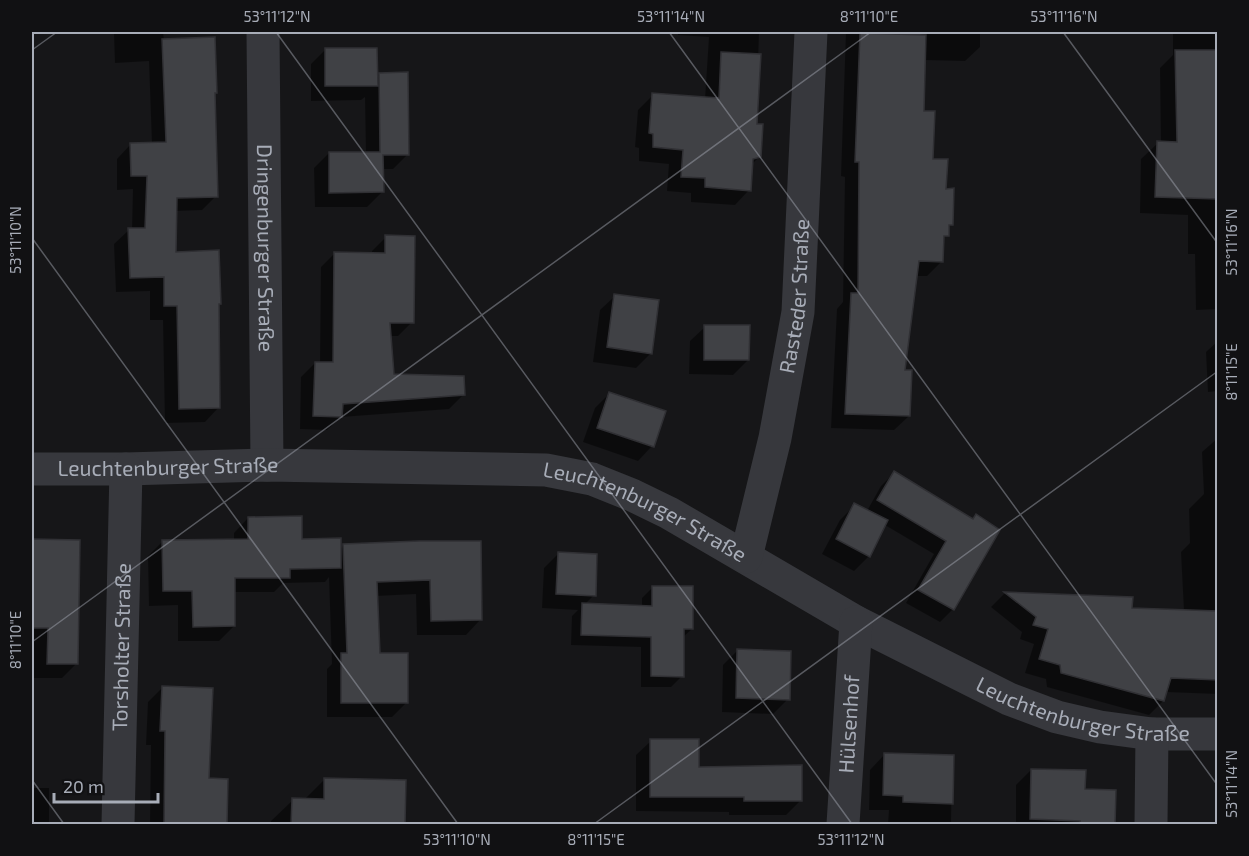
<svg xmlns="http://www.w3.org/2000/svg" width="1249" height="856" viewBox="0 0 1249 856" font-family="'Exo 2',sans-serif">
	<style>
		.shadow { fill: #0007 }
		.building { fill: #404145; stroke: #303034; stroke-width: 1.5 }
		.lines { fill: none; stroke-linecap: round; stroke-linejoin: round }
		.minor { stroke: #37383d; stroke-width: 33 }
		.ticks { fill: none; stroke: #a8adb8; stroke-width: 1.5; stroke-opacity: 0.45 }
		.labels { text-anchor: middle; stroke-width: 4.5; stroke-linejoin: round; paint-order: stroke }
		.street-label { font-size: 21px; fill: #a8adb8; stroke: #111113 }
		.neatline { fill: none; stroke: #a8adb8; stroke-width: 2 }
		.ticks-label { font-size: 15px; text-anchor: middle; fill: #a8adb8 }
	</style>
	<rect width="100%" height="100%" fill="#161618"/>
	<g class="shadow">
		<polygon points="117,32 163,32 164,41 216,93 213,95 216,196 202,210 175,211 174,254 219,304 217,306 219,407 205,422 165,423 163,320 150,320 150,291 116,292 114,244 129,230 132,230 133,189 117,190 117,159 131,144 152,144 149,61 115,63 114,34"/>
		<polygon points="678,32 759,32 756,125 759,157 751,165 749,190 735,205 691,202 691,193 667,191 669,164 639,161 639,148 635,147 638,110 653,95 705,99 709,37 678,35"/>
		<polygon points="846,32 980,32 980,47 965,61 924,60 922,112 932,160 944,190 951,225 947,229 947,235 942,240 942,261 927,276 916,276 904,372 909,416 894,430 831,428 837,309 843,302 845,177 841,176"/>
		<polygon points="1173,32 1218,32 1218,309 1196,310 1195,254 1188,254 1188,215 1140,213 1141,159 1158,143 1161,143 1160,68 1173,55"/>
		<polygon points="325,50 376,77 379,74 407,155 393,169 382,169 382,192 367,207 315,207 314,168 329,153 366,153 365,97 361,100 311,101 311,64"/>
		<polygon points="386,237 412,322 398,336 389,336 392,375 463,395 449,409 341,417 327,430 300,429 301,377 315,363 320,363 321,267 335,253 372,254 372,251"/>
		<polygon points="615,296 651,353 636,368 593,362 600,310"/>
		<polygon points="705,327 748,360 733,375 689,374 690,341"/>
		<polygon points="1218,341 1218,391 1208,392 1206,352"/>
		<polygon points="610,393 652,446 638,461 583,442 595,408"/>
		<polygon points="1218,438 1218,694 1166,692 1163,701 1149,715 1047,687 1046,679 1025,673 1034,644 1020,639 1022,632 991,607 1004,594 1131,598 1131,609 1184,611 1181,552 1190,543 1189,509 1204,494 1202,452"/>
		<polygon points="894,473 973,520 953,609 940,622 906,603 934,554 885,525 869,556 854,571 822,554 840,520 855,505 867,511 881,486"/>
		<polygon points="248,518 301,540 339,550 343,546 479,542 480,620 466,635 417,635 416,594 376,596 379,654 407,702 392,717 327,717 327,669 332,664 329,577 325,582 283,583 274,592 233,592 234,626 219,641 178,641 178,605 149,606 148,556 163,541 234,540 234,533"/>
		<polygon points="32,540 79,541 77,663 62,678 33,678"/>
		<polygon points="559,553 594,595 584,605 642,607 642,598 653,587 692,629 683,637 682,676 671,687 641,687 641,647 571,645 572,616 578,610 542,608 544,568"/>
		<polygon points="738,650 788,699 773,714 722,712 723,665"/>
		<polygon points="163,687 225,824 150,824 151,745 146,745 148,702"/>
		<polygon points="651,741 698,768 801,800 786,815 729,815 729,812 636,811 636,755"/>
		<polygon points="884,755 952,757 951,824 888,824 889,810 869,810 870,770"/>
		<polygon points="1031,770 1114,824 1016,824 1016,785"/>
		<polygon points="324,780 403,824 271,824 271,821 293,800 304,800"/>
		<rect x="32" y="788" width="17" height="36"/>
	</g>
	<g class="building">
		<polygon points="860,33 926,35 924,111 935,111 933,159 948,159 946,189 954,188 953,225 949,225 949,236 944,236 943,262 919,261 905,370 912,370 910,416 845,414 851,293 858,293 859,162 855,162"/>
		<polygon points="215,37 217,93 215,93 218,197 177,198 176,252 219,250 221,304 219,304 220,408 179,409 177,306 164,306 164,277 130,278 128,228 145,228 147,176 131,176 130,143 166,142 162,39"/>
		<polygon points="325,48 377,48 378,86 325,86"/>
		<polygon points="1175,50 1218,50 1218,199 1155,197 1157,141 1177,142"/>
		<polygon points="721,52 761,54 757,124 763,124 761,157 753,159 751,191 705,187 705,178 681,177 683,150 653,147 653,134 649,133 652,93 719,98"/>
		<polygon points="408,72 409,155 383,155 384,192 329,193 329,152 380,152 379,73"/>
		<polygon points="385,235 415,236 414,323 390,323 394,374 464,376 465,395 343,404 342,417 313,416 315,362 333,362 334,252 385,253"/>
		<polygon points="614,294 659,300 652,354 607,347"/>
		<polygon points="704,325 750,325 749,360 704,360"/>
		<polygon points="609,392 666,411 654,447 597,428"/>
		<polygon points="894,471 973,519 976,514 1000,530 954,610 918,590 946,541 877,500"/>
		<polygon points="854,503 888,520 870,557 836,539"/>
		<polygon points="302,516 302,539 341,538 341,568 290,569 290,578 235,578 235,626 193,627 192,591 163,591 162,540 248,539 248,517"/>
		<polygon points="32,539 80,540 78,664 47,664 48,628 32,628"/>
		<polygon points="419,541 481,541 482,620 431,621 430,580 377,582 380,653 408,653 408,703 341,703 341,653 347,653 343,544"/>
		<polygon points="558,552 597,554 596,596 556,594"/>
		<polygon points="652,586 693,586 693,629 684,629 684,677 651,676 651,637 581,635 582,603 652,606"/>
		<polygon points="1004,592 1133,597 1132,608 1218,611 1218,680 1171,678 1164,701 1061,673 1060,665 1039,659 1048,629 1033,625 1036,617"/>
		<polygon points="737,649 791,651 790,700 736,698"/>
		<polygon points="162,686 213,688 209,778 228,779 227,825 164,825 165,731 160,731"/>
		<polygon points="650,739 699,739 699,767 802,765 802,801 744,801 744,797 650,797"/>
		<polygon points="884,753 954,755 953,804 903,802 903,796 883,795"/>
		<polygon points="1031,769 1086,770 1085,789 1116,790 1115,825 1080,825 1080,821 1030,819"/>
		<polygon points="324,778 406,780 405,825 291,825 292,798 324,799"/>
	</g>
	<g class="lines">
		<g class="minor">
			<path id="s1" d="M263 32 267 465"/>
			<path id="s2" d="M32 469H126L267 465 546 470 592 479 632 495 669 513 856 622 1009 699 1057 717 1100 727 1152 734H1218"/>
			<path id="s3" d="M746 557 775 438 798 312 811 32"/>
			<path id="s4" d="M118 824 126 469"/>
			<path id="s5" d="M843 824 856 622"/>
			<polyline points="1151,824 1152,734"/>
		</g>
	</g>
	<path class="ticks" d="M276 32 852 824M669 32 1218 786M1063 32 1218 244M32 50 57 32M32 238 458 824M32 642 871 32M32 780 64 824M594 824 1218 371"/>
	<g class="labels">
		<g class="street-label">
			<text dy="7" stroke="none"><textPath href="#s1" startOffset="216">Dringenburger Straße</textPath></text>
			<text dy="7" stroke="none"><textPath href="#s3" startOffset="266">Rasteder Straße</textPath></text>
			<text dy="7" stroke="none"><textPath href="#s2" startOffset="136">Leuchtenburger Straße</textPath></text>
			<text dy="7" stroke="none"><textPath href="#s2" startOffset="622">Leuchtenburger Straße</textPath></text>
			<text dy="7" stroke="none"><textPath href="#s4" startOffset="177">Torsholter Straße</textPath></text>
			<text dy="7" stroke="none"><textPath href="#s2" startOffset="1108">Leuchtenburger Straße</textPath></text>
			<text dy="7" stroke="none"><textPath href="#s5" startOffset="100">Hülsenhof</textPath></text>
		</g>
	</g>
	<rect width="1249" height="856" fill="none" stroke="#111113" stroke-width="66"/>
	<path d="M54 793v9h104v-9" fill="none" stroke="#a8adb8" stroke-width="3"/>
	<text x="63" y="793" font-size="18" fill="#a8adb8" stroke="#111113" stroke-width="4.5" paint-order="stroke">20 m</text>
	<rect x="33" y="33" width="1183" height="790" class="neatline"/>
	<g class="ticks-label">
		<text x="277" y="22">53°11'12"N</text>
		<text x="671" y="22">53°11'14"N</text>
		<text x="869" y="22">8°11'10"E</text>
		<text x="1064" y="22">53°11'16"N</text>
		<text transform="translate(16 240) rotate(-90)" y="5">53°11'10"N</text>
		<text transform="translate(1232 242) rotate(-90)" y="5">53°11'16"N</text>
		<text transform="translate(1232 372) rotate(-90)" y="5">8°11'15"E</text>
		<text transform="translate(16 640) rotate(-90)" y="5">8°11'10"E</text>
		<text transform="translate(1232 784) rotate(-90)" y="5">53°11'14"N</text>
		<text x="457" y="845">53°11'10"N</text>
		<text x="596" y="845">8°11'15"E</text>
		<text x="851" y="845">53°11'12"N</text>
	</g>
</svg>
